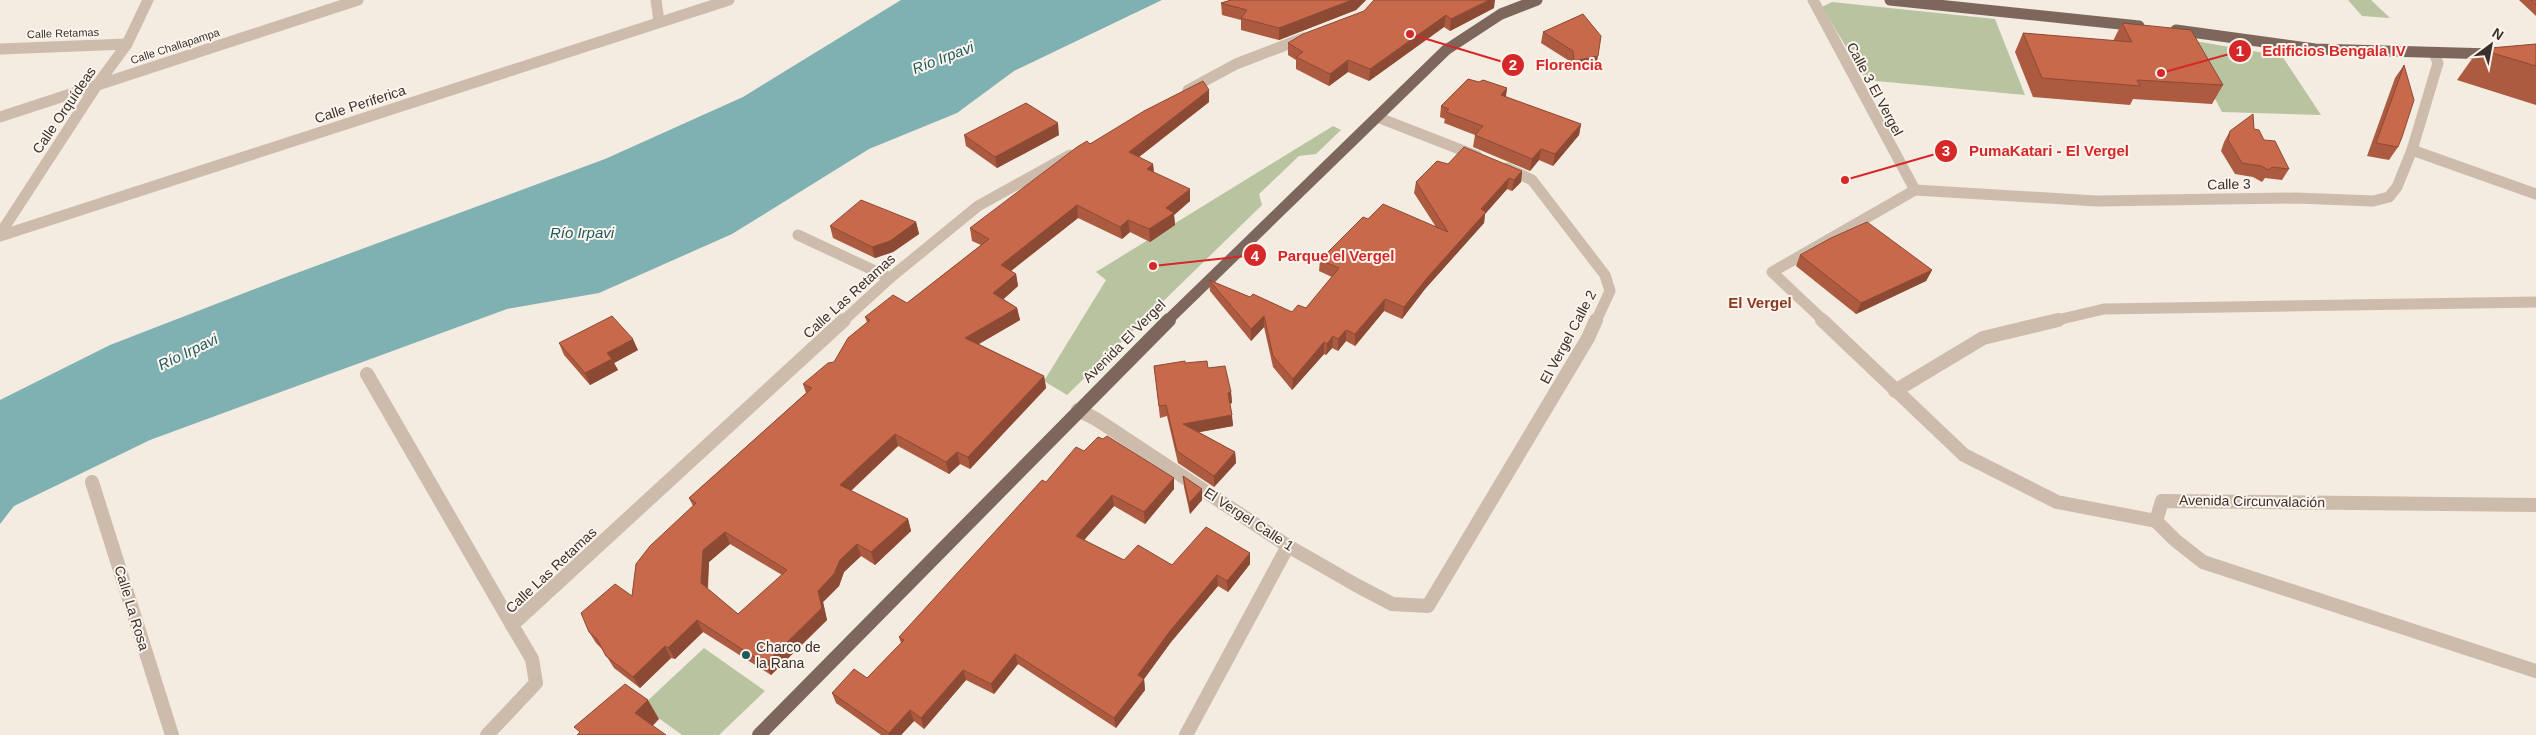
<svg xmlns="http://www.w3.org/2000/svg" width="2536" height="735" viewBox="0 0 2536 735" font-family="Helvetica,sans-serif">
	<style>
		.green { fill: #b8c4a0 }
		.water { fill: #7fb0b2 }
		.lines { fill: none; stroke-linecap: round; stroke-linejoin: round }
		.minor-far1 { stroke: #cdbbac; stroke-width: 11 }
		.minor { stroke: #cdbbac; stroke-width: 14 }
		.major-far1 { stroke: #7d675c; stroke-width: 11 }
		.major { stroke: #7d675c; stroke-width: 14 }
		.wall { fill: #ac5a40; fill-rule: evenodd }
		.shaded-wall { fill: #8c4a34 }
		.building { fill: #c8694b; stroke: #8c4a34; fill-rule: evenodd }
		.poi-dot { fill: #1f5a5e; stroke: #fbf5ee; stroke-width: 2 }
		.labels { text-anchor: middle; stroke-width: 4; stroke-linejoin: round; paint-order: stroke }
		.far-street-label { font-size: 11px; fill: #3b302b; stroke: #fbf5ee }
		.street-label { font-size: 14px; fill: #3b302b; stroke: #fbf5ee }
		.poi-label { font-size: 14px; fill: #3b302b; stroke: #fbf5ee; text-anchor: start }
		.water-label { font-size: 15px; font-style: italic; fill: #1f5a5e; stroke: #fbf5ee }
		.neighbourhood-label { font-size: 15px; font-weight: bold; fill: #8c3b22; stroke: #fbf5ee }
		.leader { fill: none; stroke: #d62828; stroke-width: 2 }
		.callout-dot { fill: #d62828; stroke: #fbf5ee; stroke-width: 2 }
		.mark-label { font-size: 15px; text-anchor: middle; font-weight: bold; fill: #fff }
		.callout-label { font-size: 15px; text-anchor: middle; font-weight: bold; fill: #d62828; stroke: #fbf5ee; stroke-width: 4; stroke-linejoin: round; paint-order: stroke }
	</style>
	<rect width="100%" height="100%" fill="#f4ebe1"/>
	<g class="green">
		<polygon points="2348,0 2371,0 2390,18 2362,16"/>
		<polygon points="1832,2 1995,19 2025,95 1866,80 1822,7"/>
		<polygon points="2183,39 2282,56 2321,115 2222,112"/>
		<polygon points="1333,126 1341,130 1316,154 1299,156 1259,194 1262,205 1067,395 1044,381 1106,280 1096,272"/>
		<polygon points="704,648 765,691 719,735 682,735 642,706"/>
	</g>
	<polygon class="water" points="901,0 1162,0 1014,71 957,113 869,149 732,234 599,293 507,309 150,440 14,506 0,524 0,400 110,345 286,277 605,159 743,97"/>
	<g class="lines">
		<g class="minor-far1">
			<polyline points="656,0 659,21"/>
			<polyline points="1813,0 1915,190"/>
			<polyline points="0,49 127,44"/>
			<polyline points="1188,90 1236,64 1304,38"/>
			<polyline points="0,117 358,0"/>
			<polyline points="1377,117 1477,156"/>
			<polyline points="2412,150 2536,194"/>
			<polyline points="1507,168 1532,180 1605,275 1610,291 1596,321"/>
			<polyline points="1915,190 2096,201 2296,198 2373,201 2389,197 2397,187 2412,150 2438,63 2434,53"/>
			<polyline points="0,234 97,85 127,44 148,0"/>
			<polyline points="798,235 890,278"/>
			<polyline points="0,236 729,0"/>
			<polyline points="843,321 890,278 978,206 1070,155"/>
			<polyline points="1824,321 1772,272 1915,190"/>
			<polyline points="2053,321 2104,309 2536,302"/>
		</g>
		<g class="minor">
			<polyline points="1822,320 1964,455 2057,502 2156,521"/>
			<polyline points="367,374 512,625"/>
			<polyline points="1895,391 1983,338 2058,320"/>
			<polyline points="1078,410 1096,419 1288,546 1356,585 1392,604 1428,606 1588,338 1596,320"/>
			<polyline points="92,482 172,735"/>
			<polyline points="2156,521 2175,540 2203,562 2536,671"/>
			<polyline points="2156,521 2162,501 2536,505"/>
			<polyline points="487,735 536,683 532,659 512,625 844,320"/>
			<polyline points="1186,735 1288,546"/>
		</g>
		<g class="major-far1">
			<polyline points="1890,0 2139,26"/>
			<polyline points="2176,30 2315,49 2492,54"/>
			<polyline points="1167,321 1446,50 1501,14 1537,0"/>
		</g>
		<polyline class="major" points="759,735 1169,320"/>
	</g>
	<g class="wall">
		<polygon points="1231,0 1366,0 1356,10 1279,40 1241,30 1241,20 1222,15 1221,3"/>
		<polygon points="2519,0 2536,0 2536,16"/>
		<polygon points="1494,8 1450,31 1444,27 1369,81 1348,72 1329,86 1296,69 1296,60 1288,55 1288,43 1364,11"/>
		<polygon points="1583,14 1596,67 1572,72 1571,62 1541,43 1543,32"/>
		<polygon points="2122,23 2223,85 2212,104 2133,99 2130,105 2033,97 2015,52 2023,33 2113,41"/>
		<polygon points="2536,44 2536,105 2457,80 2479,49"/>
		<polygon points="2404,65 2398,147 2389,160 2367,156 2395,78"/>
		<polygon points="1479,82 1507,88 1506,97 1581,124 1579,135 1553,166 1539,160 1530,171 1473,147 1475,135 1444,123 1445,119 1440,117 1441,106"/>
		<path d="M1209 90V102L1139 157 1153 164 1154 173 1190 201 1174 215 1175 225 1150 242 1130 232 1122 239 1078 218 1011 271 1016 274 1018 286 1003 299 1017 308 1020 320 979 344 1044 376 1046 388 970 469 960 464 949 474 898 446 851 491 908 519 911 531 875 565 861 556 844 572 839 586 823 602 827 620 771 675 703 632 675 659 671 658 640 688 614 668 602 649 596 643 589 632 632 596 693 506 689 498 806 393 803 384 834 362 867 322 865 317 907 303 981 245 972 241 970 228 1090 144ZM730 544 782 575 738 614 708 589 709 562Z"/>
		<polygon points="2254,129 2289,169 2282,180 2265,178 2262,182 2253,177 2235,174 2221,151 2224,142 2230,131"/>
		<polygon points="964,135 1059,135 997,168 966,146"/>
		<polygon points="1448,164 1522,171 1521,182 1512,191 1507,189 1485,214 1484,223 1425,289 1402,319 1384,311 1355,346 1346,341 1338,351 1332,348 1326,355 1324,354 1292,390 1273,367 1264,327 1251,341 1210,291 1209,280 1250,297 1292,312 1306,308 1332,277 1319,271 1320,260 1368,219 1436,227 1414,193 1416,182"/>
		<polygon points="916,222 919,234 893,252 875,258 833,238 830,226"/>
		<polygon points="1800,255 1932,270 1926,281 1856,314 1796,266"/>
		<polygon points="559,343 638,350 614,363 618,370 590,385 564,355"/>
		<polygon points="1185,363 1208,368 1231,392 1232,403 1230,404 1233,426 1199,432 1235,452 1236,463 1214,487 1178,463 1167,416 1160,418 1154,366"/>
		<polygon points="1183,476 1202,500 1190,514 1184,487"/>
		<polygon points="1174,478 1174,489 1145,524 1114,506 1084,540 1124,560 1172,565 1250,553 1250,564 1228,592 1218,586 1171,642 1144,679 1145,690 1116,728 1018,664 994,694 966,680 924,729 914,721 901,735 881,735 836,703 832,693 867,678 901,643 899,637 1046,482"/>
	</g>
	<g class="shaded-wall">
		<polygon points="1352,0 1366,0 1356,10 1279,40 1279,28"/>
		<polygon points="1489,0 1495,0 1494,8 1450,31 1451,19"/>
		<polygon points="1446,15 1444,27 1369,81 1370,69"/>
		<polygon points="1598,56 1596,67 1572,72 1574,61"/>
		<polygon points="1348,60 1348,72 1329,86 1330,74"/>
		<polygon points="1507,88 1505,99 1501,95"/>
		<polygon points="1209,90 1209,102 1130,164 1129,152"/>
		<polygon points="1058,123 1059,135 997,168 995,157"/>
		<polygon points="1581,124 1579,135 1553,166 1555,154"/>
		<polygon points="1541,149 1539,160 1530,171 1532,159"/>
		<polygon points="1153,164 1154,176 1147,169"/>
		<polygon points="1522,171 1521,182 1512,191 1514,180"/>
		<polygon points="1509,178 1507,189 1485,214 1484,223 1425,289 1402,319 1404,307 1481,209"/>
		<polygon points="1190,189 1190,201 1174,215 1175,225 1150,242 1149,229 1166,208"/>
		<polygon points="1077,205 1078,218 1003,277 1001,265"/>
		<polygon points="1128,220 1130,232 1122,239 1120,227"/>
		<polygon points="916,222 919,234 893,252 875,258 872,247"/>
		<polygon points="1932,270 1926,281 1856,314 1861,303"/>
		<polygon points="1016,274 1018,286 996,306 993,293"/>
		<polygon points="1385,299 1384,311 1355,346 1355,334"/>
		<polygon points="1017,308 1020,320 968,350 965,338"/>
		<polygon points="1264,316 1264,327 1251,341 1251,329"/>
		<polygon points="1346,330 1346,341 1338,351 1338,339"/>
		<polygon points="1333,336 1332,348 1326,355 1327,344"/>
		<polygon points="633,339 638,350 614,363 618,370 590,385 585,373 607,353"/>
		<polygon points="1324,342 1324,354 1292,390 1293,379"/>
		<polygon points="1044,376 1046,388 970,469 968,457"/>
		<polygon points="1231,392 1232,403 1228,404 1228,393"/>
		<polygon points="1232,415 1233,426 1184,435 1183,424"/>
		<polygon points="895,434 898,446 844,497 840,485"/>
		<polygon points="957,452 960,464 949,474 946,462"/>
		<polygon points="1235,452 1236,463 1214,487 1214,476"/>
		<polygon points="1174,478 1174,489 1145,524 1144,512"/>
		<polygon points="1202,489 1202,500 1190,514 1189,503"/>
		<polygon points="1112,495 1114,506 1078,547 1076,536"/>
		<polygon points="908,519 911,531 875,565 871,552"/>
		<polygon points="725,532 730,544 709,562 707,595 701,583 703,550"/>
		<polygon points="857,544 861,556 844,572 839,586 823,602 827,620 771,675 765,664 840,560"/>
		<polygon points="1250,553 1250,564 1228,592 1227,581"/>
		<polygon points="1217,575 1218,586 1171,642 1144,679 1145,690 1116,728 1114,718 1138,675 1170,631"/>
		<polygon points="697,620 703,632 675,659 668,648"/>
		<polygon points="665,646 671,658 640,688 633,677"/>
		<polygon points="1015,654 1018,664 994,694 991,684"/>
		<polygon points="963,670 966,680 924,729 921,718"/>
		<polygon points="648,700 659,719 647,732 635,713"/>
		<polygon points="910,710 914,721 901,735 889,735 889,733"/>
	</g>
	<g class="building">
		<polygon points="1231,0 1352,0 1279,28 1241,18 1247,10 1221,3"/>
		<polygon points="1374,0 1489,0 1451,19 1446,15 1370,69 1348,60 1330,74 1296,57 1303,52 1288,43 1303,34 1364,11"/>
		<polygon points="2531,0 2536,0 2536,5"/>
		<polygon points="1583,14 1601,36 1598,56 1574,61 1573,51 1543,32"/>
		<polygon points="2122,23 2191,30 2223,85 2137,80 2140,86 2042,78 2023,33 2132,42"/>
		<polygon points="2536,44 2536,66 2479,49"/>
		<polygon points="2404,65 2414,100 2402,137 2398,147 2376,143"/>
		<polygon points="1468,79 1479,82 1483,80 1507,88 1501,95 1581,124 1555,154 1541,149 1532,159 1475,135 1483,126 1446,112 1449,109 1441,106"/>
		<path d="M1203 81 1209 90 1129 152 1153 164 1147 169 1190 189 1166 208 1174 213 1149 229 1128 220 1120 227 1077 205 1001 265 1016 274 993 293 1017 308 965 338 1044 376 968 457 957 452 946 462 895 434 840 485 908 519 871 552 857 544 840 560 834 574 818 591 822 608 765 664 697 620 668 648 665 646 633 677 606 656 597 639 589 632 581 613 615 584 632 596 636 564 650 546 696 503 689 498 812 388 803 384 828 363 834 362 848 338 870 320 865 317 893 295 907 303 989 239 970 228 1077 147 1087 141 1090 144 1144 111ZM725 532 787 570 738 614 701 583 703 550Z"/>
		<polygon points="1026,103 1058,123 995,157 964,135"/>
		<polygon points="2253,114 2254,129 2259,130 2264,140 2275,141 2289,169 2272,167 2269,170 2261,166 2242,163 2228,140 2230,131"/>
		<polygon points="1464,147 1522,171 1514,180 1509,178 1481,209 1486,212 1427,278 1404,307 1385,299 1355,334 1346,330 1338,339 1333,336 1327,344 1324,342 1293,379 1273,356 1264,316 1251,329 1209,280 1250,297 1253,294 1292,312 1298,305 1306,308 1339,268 1320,260 1363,217 1368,219 1383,204 1448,232 1416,182 1437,161 1448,164"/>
		<polygon points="861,200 916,222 890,241 872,247 830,226"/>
		<polygon points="1867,222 1932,270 1861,303 1800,255 1831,238"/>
		<polygon points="612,316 633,339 607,353 612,359 585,373 559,343"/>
		<polygon points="1185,361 1185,363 1207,361 1208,368 1225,366 1231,392 1228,393 1232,415 1183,424 1235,452 1214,476 1177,451 1166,405 1159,406 1154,366"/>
		<polygon points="1107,436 1174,478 1144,512 1112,495 1076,536 1124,560 1138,545 1172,565 1206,527 1250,553 1227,581 1217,575 1170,631 1138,675 1144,679 1114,718 1015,654 991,684 963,670 921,718 910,710 889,733 832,693 854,669 867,678 904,640 899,637 1042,480 1046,482 1076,447 1084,451 1098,437 1103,439"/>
		<polygon points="1183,476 1202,489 1189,503"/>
		<polygon points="625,684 648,700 635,713 666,735 577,735 580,732 574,727"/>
	</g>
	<circle class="poi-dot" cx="746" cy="655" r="5"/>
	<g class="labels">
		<g class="far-street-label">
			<text transform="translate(63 33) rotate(-2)" y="4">Calle Retamas</text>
			<text transform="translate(175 46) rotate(-18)" y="4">Calle Challapampa</text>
		</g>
		<g class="street-label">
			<text transform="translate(1875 89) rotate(62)" y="5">Calle 3 El Vergel</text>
			<text transform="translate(360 104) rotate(-18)" y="5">Calle Periferica</text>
			<text transform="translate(64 110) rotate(-56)" y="5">Calle Orquídeas</text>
			<text transform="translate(2229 184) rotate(-1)" y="5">Calle 3</text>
			<text transform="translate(849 296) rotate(-42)" y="5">Calle Las Retamas</text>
			<text transform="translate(1568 337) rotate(-62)" y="5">El Vergel Calle 2</text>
			<text transform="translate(1124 341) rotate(-45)" y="5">Avenida El Vergel</text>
			<text transform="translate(2252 501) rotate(1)" y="5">Avenida Circunvalación</text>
			<text transform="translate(1249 519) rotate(33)" y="5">El Vergel Calle 1</text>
			<text transform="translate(551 570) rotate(-43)" y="5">Calle Las Retamas</text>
			<text transform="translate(132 608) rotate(73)" y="5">Calle La Rosa</text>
		</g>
		<g class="poi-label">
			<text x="756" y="652">Charco de<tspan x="756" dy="16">la Rana</tspan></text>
		</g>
		<g class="water-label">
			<text transform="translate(943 58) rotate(-21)" y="5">Río Irpavi</text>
			<text x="582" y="238">Río Irpavi</text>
			<text transform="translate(188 352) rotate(-26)" y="5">Río Irpavi</text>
		</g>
		<g class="neighbourhood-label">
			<text x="1760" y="308">El Vergel</text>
		</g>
	</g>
	<path class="leader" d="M2161 73L2240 51M1410 34L1513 65M1845 180L1946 151M1153 266L1255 255"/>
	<g class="callout-dot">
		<circle cx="2161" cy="73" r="5"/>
		<circle cx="1410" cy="34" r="5"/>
		<circle cx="1845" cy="180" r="5"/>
		<circle cx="1153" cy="266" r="5"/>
		<circle cx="2240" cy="51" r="12"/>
		<circle cx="1513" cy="65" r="12"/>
		<circle cx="1946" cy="151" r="12"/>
		<circle cx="1255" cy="255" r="12"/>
	</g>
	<g class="mark-label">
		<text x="2240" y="56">1</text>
		<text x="1513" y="70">2</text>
		<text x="1946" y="156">3</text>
		<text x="1255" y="261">4</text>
	</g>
	<g class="callout-label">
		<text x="2334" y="56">Edificios Bengala IV</text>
		<text x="1569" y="70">Florencia</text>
		<text x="2049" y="156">PumaKatari - El Vergel</text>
		<text x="1336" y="261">Parque el Vergel</text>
	</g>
	<g transform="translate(2491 45) rotate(32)" stroke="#fbf5ee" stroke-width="4" paint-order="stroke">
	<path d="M0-4L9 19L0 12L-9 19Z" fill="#3b302b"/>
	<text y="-8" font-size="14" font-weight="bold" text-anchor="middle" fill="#3b302b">N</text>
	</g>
</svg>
